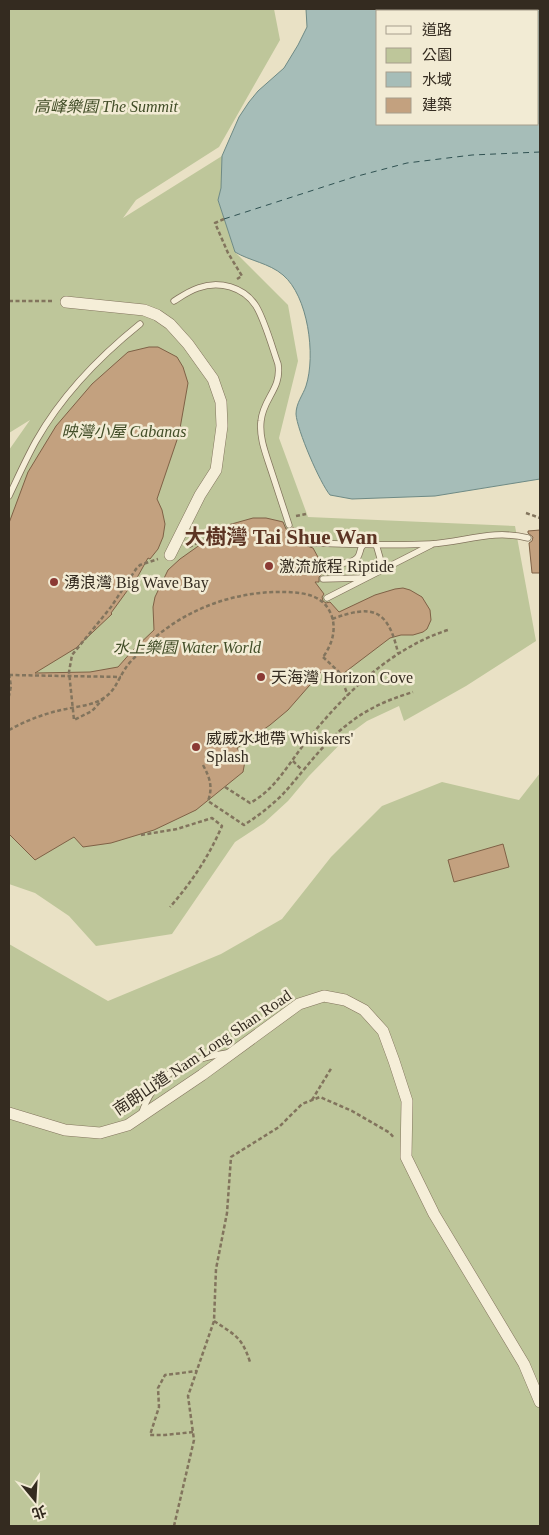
<svg xmlns="http://www.w3.org/2000/svg" width="549" height="1535" viewBox="0 0 549 1535" font-family="'Times New Roman','Noto Sans TC',serif">
	<style>
		.green { fill: #bec69a }
		.water { fill: #a6bdb8; stroke: #6e8a85; fill-rule: evenodd }
		.lines { fill: none; stroke-linecap: round; stroke-linejoin: round }
		.ferry { stroke: #305252; stroke-width: 1; stroke-dasharray: 6 5; stroke-linecap: butt }
		.building { fill: #c3a17f; stroke: #7f6146 }
		.lane-casing { stroke: #82745d; stroke-width: 7 }
		.street-casing { stroke: #82745d; stroke-width: 12 }
		.path { stroke: #82745d; stroke-width: 2.5; stroke-dasharray: 4 2.5; stroke-linecap: butt }
		.lane { stroke: #f5eed8; stroke-width: 5.5 }
		.street { stroke: #f5eed8; stroke-width: 11 }
		.path-bridge { stroke: #82745d; stroke-width: 2.5; stroke-dasharray: 4 2.5; stroke-linecap: butt }
		.poi-dot { fill: #8b3a34; stroke: #f2ebd4; stroke-width: 2 }
		.labels { text-anchor: middle; stroke-width: 5; stroke-linejoin: round; paint-order: stroke }
		.park-label { font-size: 16px; font-style: italic; fill: #424e28; stroke: #f2ebd4 }
		.poi-label { font-size: 16px; fill: #342b20; stroke: #f2ebd4; text-anchor: start }
		.street-label { font-size: 16px; fill: #342b20; stroke: #f2ebd4 }
		.district-label { font-size: 21px; font-weight: bold; fill: #5c3423; stroke: #f2ebd4 }
	</style>
	<rect width="100%" height="100%" fill="#e9e1c5"/>
	<g class="green">
		<polygon points="9,9 274,9 280,40 219,147 136,200 123,218 222,156 221,188 218,200 235,252 288,305 298,361 279,438 308,517 515,526 536,641 466,686 404,721 399,706 367,721 352,732 309,776 288,801 264,823 235,842 172,934 96,946 69,916 35,893 9,884 9,450 30,420 9,433"/>
		<polygon points="540,773 540,1526 9,1526 9,944 108,1001 221,954 282,919 331,857 382,806 442,782 519,800"/>
	</g>
	<path class="water" d="M306 9H540V479L435 496 352 499 330 495C320 483 297 430 296 414 296 403 303 395 306 386 316 355 308 296 283 275 269 263 250 261 235 252L218 200 221 188 222 156 239 117 249 102 258 91 284 68 298 45 307 27ZM378 11H538V124H378Z"/>
	<g class="lines">
		<polyline class="ferry" points="224,219 354,177 407,163 472,155 540,152"/>
	</g>
	<g class="building">
		<polygon points="149,347 158,347 177,357 183,367 188,383 179,434 157,499 162,510 165,524 163,537 158,549 150,559 148,558 138,576 111,613 112,614 76,648 35,673 90,672 118,667 133,650 154,630 153,607 155,597 168,570 180,559 228,525 253,518 266,518 279,521 283,522 286,529 290,530 293,527 308,540 307,546 313,548 319,559 316,561 316,565 321,568 322,574 319,577 319,582 315,582 324,594 322,597 323,601 326,603 330,602 339,612 375,595 395,589 403,588 410,590 422,597 430,610 431,620 427,629 423,632 413,635 401,635 390,638 336,679 323,670 288,710 270,725 237,748 245,761 243,772 196,810 154,830 111,843 83,847 74,837 35,860 9,834 9,523 28,472 56,426 92,384 128,352"/>
		<polygon points="540,530 540,573 532,573 529,543 532,541 533,537 528,533 528,531"/>
		<polygon points="503,844 509,867 454,882 448,860"/>
	</g>
	<g class="lines">
		<defs>
			<g id="lane">
				<path d="M174 301C182 296 189 291 198 288 219 280 244 287 256 306 265 321 272 347 278 364 282 389 263 398 261 421 259 438 266 454 271 470 277 488 283 507 289 525"/>
				<path d="M9 496C18 477 26 459 36 441 62 395 99 357 140 324"/>
				<path d="M311 543C350 544 390 546 430 544 464 542 493 529 528 538"/>
				<polyline points="376,544 380,558 378,571"/>
				<path d="M320 563C330 563 349 566 357 558 361 554 359 548 364 544"/>
				<polyline points="323,579 362,578"/>
				<polyline points="327,598 431,545"/>
				<path d="M141 1115C155 1073 185 1060 227 1053"/>
			</g>
			<g id="street">
				<polyline points="66,302 144,310 157,315 170,324 188,344 213,379 221,402 222,426 216,470 200,495 170,555"/>
				<polyline points="9,1113 65,1130 100,1133 128,1125 202,1075 299,1004 324,996 345,1000 364,1010 383,1031 394,1061 407,1101 406,1157 434,1214 524,1364 540,1402"/>
			</g>
		</defs>
		<use href="#lane" class="lane-casing"/>
		<use href="#street" class="street-casing"/>
		<g class="path">
			<polyline points="224,219 215,223 228,253 242,276 237,279"/>
			<polyline points="9,301 54,301"/>
			<polyline points="526,513 540,518"/>
			<polyline points="296,516 306,514"/>
			<polyline points="189,547 214,535"/>
			<path d="M332 619C373 604 388 609 398 653"/>
			<polyline points="323,657 339,672 348,696"/>
			<polyline points="9,674 11,686 9,696"/>
			<polyline points="104,698 92,711 74,720 69,672 72,655 111,607 136,569 140,565 158,559"/>
			<polyline points="293,761 302,770"/>
			<path d="M203 765C210 778 213 787 208 801L244 825C258 816 271 806 283 794 304 771 323 743 348 724 368 708 390 699 413 692"/>
			<path d="M225 787 250 803C276 789 288 764 306 742 343 695 391 648 448 630"/>
			<path d="M141 835 177 829 212 818 222 826C209 856 192 882 170 907"/>
			<polyline points="312,1100 332,1067"/>
			<path d="M214 1321C235 1335 242 1337 250 1362"/>
			<polyline points="193,1432 165,1435 150,1435 159,1407 158,1388 165,1375 197,1371"/>
			<polyline points="174,1526 194,1440 188,1396 214,1321 216,1269 227,1213 231,1157 279,1127 302,1104 320,1097 352,1111 390,1133 394,1138"/>
		</g>
		<use href="#lane" class="lane"/>
		<use href="#street" class="street"/>
		<g class="path-bridge">
			<polyline points="9,675 121,677"/>
			<path d="M9 730C27 720 46 713 66 709 78 706 91 706 102 699 115 692 117 681 125 669 128 664 133 659 137 655 174 613 231 590 287 592 305 593 323 595 331 614 337 629 332 645 323 657"/>
		</g>
	</g>
	<g class="poi-dot">
		<circle cx="269" cy="566" r="5"/>
		<circle cx="54" cy="582" r="5"/>
		<circle cx="261" cy="677" r="5"/>
		<circle cx="196" cy="747" r="5"/>
	</g>
	<g class="labels">
		<g class="park-label">
			<text x="106" y="112">高峰樂園 The Summit</text>
			<text x="124" y="437">映灣小屋 Cabanas</text>
			<text x="187" y="653">水上樂園 Water World</text>
		</g>
		<g class="poi-label">
			<text x="279" y="572">激流旅程 Riptide</text>
			<text x="64" y="588">湧浪灣 Big Wave Bay</text>
			<text x="271" y="683">天海灣 Horizon Cove</text>
			<text x="206" y="744">威威水地帶 Whiskers'<tspan x="206" dy="18">Splash</tspan></text>
		</g>
		<g class="street-label">
			<text transform="translate(202 1052) rotate(-34)" y="6">南朗山道 Nam Long Shan Road</text>
		</g>
		<g class="district-label">
			<text x="281" y="544">大樹灣 Tai Shue Wan</text>
		</g>
	</g>
	<rect width="549" height="1535" fill="none" stroke="#342b20" stroke-width="20"/>
	<rect x="376" y="10" width="162" height="115" fill="#f2ebd4" stroke="#a69e8c"/>
	<rect x="386" y="26" width="25" height="8" fill="#f5eed8" stroke="#a69e8c"/>
	<text x="422" y="35" font-size="15" fill="#342b20">道路</text>
	<rect x="386" y="48" width="25" height="15" fill="#bec69a" stroke="#a69e8c"/>
	<text x="422" y="60" font-size="15" fill="#342b20">公園</text>
	<rect x="386" y="72" width="25" height="15" fill="#a6bdb8" stroke="#a69e8c"/>
	<text x="422" y="85" font-size="15" fill="#342b20">水域</text>
	<rect x="386" y="98" width="25" height="15" fill="#c3a17f" stroke="#a69e8c"/>
	<text x="422" y="110" font-size="15" fill="#342b20">建築</text>
	<g transform="translate(35 1500) rotate(162)" stroke="#f2ebd4" stroke-width="4" paint-order="stroke">
	<path d="M0-4L9 19L0 12L-9 19Z" fill="#342b20"/>
	<text y="-8" font-size="14" font-weight="bold" text-anchor="middle" fill="#342b20">北</text>
	</g>
</svg>
